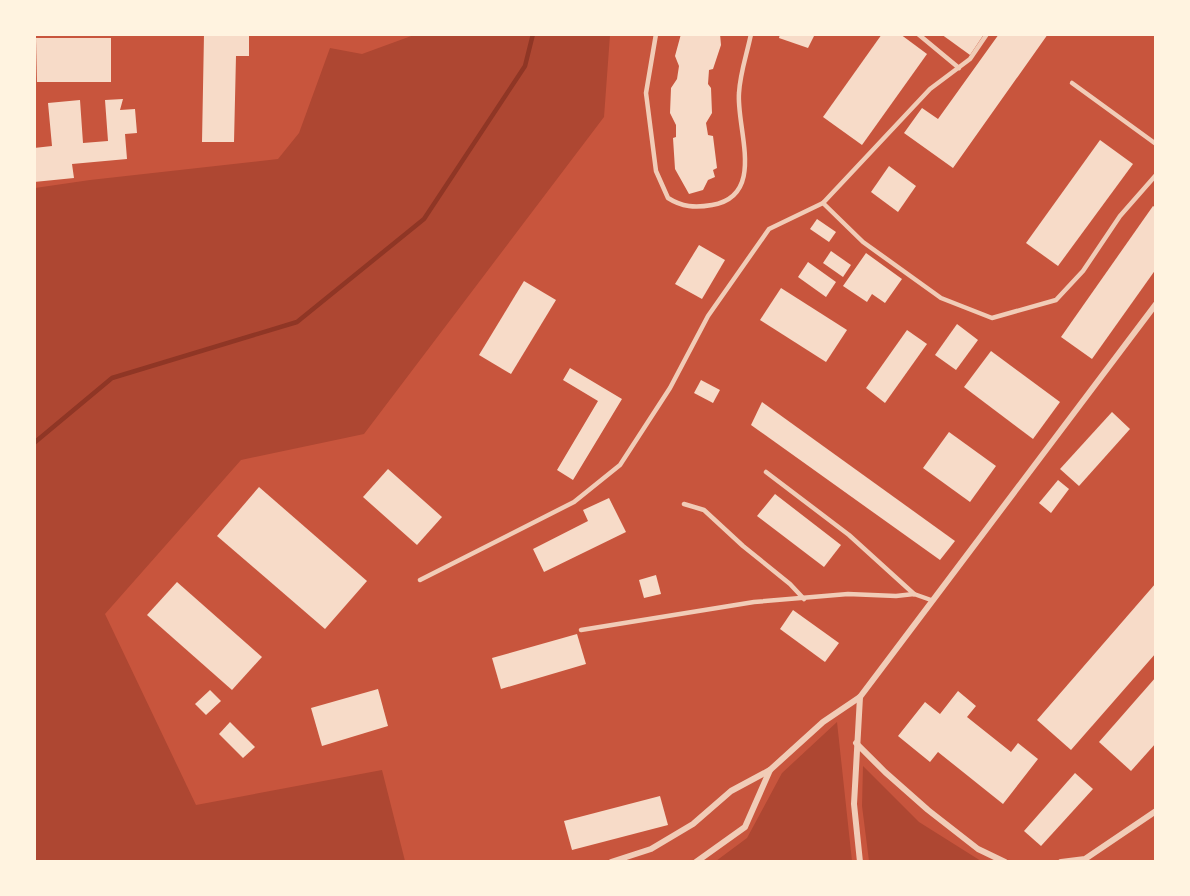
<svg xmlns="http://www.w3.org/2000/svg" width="1190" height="896" viewBox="0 0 1190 896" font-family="Montserrat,sans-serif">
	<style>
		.green { fill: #ae4732 }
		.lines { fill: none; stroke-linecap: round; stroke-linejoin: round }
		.stream { stroke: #8f3625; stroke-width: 4.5 }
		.building { fill: #f7dbc8 }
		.service { stroke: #f1ccb7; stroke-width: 4.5 }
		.minor { stroke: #f1ccb7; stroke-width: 6 }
	</style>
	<rect width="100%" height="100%" fill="#c8553d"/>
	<g class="green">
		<polygon points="414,35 610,35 604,117 364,434 241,460 105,614 196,805 382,770 405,861 35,861 35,188 90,180 278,159 299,133 330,48 362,54"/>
		<polygon points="837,722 852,861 716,861 747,838 782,773"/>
		<polygon points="863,766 919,822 981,861 869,861 862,806"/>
	</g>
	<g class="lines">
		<polyline class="stream" points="34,443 112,378 297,322 424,219 525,66 533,34"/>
	</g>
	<g class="building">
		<polygon points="204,34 249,34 249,56 236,56 234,142 202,142"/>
		<polygon points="681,34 720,34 721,45 713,69 709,70 708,84 711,88 712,113 706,123 708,135 713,136 717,168 713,170 715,177 708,180 703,190 689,194 675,169 673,138 676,137 676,125 670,113 671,88 677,79 679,66 675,56"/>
		<polygon points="780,34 815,34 808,48 779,38"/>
		<polygon points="882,34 900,34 927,54 862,145 823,117"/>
		<polygon points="941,34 984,34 970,55"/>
		<polygon points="999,34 1048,34 953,168 904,133 922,108 938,119"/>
		<polygon points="36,38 111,38 111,82 37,82"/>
		<polygon points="123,99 120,110 135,109 137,133 125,134 127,159 72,164 74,178 34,182 34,148 52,146 48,103 80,100 83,143 108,141 105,100"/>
		<polygon points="1100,140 1133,164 1058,266 1026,243"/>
		<polygon points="889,166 916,186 898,212 871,192"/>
		<polygon points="1153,206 1156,208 1156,269 1092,359 1061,337"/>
		<polygon points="817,219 836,232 829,242 810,229"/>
		<polygon points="699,245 725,260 702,299 675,284"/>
		<polygon points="831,251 851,265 843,277 823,263"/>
		<polygon points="866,253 902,279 885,303 872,294 867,302 843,286"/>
		<polygon points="808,262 836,282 826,297 798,277"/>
		<polygon points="524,281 556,300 511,374 479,355"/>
		<polygon points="781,288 847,330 826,362 760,320"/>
		<polygon points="957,324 978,340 956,370 935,355"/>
		<polygon points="907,330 927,344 885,403 866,388"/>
		<polygon points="991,351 1060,402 1033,439 964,387"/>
		<polygon points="570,368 622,399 573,480 557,470 598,401 563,380"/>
		<polygon points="701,380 720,390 713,403 694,393"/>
		<polygon points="762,402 955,541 940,560 751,425"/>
		<polygon points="1112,412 1130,429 1079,486 1060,469"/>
		<polygon points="949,432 996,466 970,502 923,468"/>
		<polygon points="388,469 442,517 417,545 363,497"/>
		<polygon points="1058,480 1069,489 1051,513 1039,503"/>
		<polygon points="259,487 367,581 325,629 217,536"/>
		<polygon points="775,494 841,545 824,567 757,516"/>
		<polygon points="609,498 626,532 544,572 533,549 588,521 583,510"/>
		<polygon points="656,575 661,594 644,598 639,580"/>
		<polygon points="177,582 262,657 232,690 147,615"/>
		<polygon points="1156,583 1156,653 1071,750 1037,720"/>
		<polygon points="793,610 839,643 825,662 780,629"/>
		<polygon points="577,634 586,664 501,689 492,658"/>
		<polygon points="1156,677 1156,743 1131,771 1099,742"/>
		<polygon points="378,689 388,726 322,746 311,708"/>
		<polygon points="210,690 221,701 206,715 195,704"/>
		<polygon points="958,691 976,706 967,717 1011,752 1018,743 1038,759 1003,804 938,752 930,762 898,736 925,702 940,714"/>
		<polygon points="230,722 255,747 243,758 219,734"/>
		<polygon points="1075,773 1093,789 1041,846 1024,831"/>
		<polygon points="660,796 668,825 572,850 564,821"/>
	</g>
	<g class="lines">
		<g class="service">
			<path d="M656 34 646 93 656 171 668 198C682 207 695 208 712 205 767 196 736 128 739 93 740 73 747 54 751 34"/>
			<polyline points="918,34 959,68"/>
			<polyline points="1072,83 1156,144"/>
			<polyline points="823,203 863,242 941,298 992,318 1056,300 1083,271 1120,216 1156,175"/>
			<polyline points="766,472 849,535 914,594"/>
			<polyline points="684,504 704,510 743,546 790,584 804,599"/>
			<polyline points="420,580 574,502 620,465 670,388 708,316 769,229 823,203 930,89 970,59 987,34"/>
			<polyline points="581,630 754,602 848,594 896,596 914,594 931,600"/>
		</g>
		<g class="minor">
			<polyline points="860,697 854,804 860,862"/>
			<polyline points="856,743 885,772 928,810 978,849 1005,862"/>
			<polyline points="611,862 651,849 693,824 731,791 770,770 823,722 860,697 1156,304"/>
			<polyline points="696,862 745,827 770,770"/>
			<polyline points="1061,862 1085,859 1156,811"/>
		</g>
	</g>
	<rect width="1190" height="896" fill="none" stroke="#fff3e0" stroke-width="72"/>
</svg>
